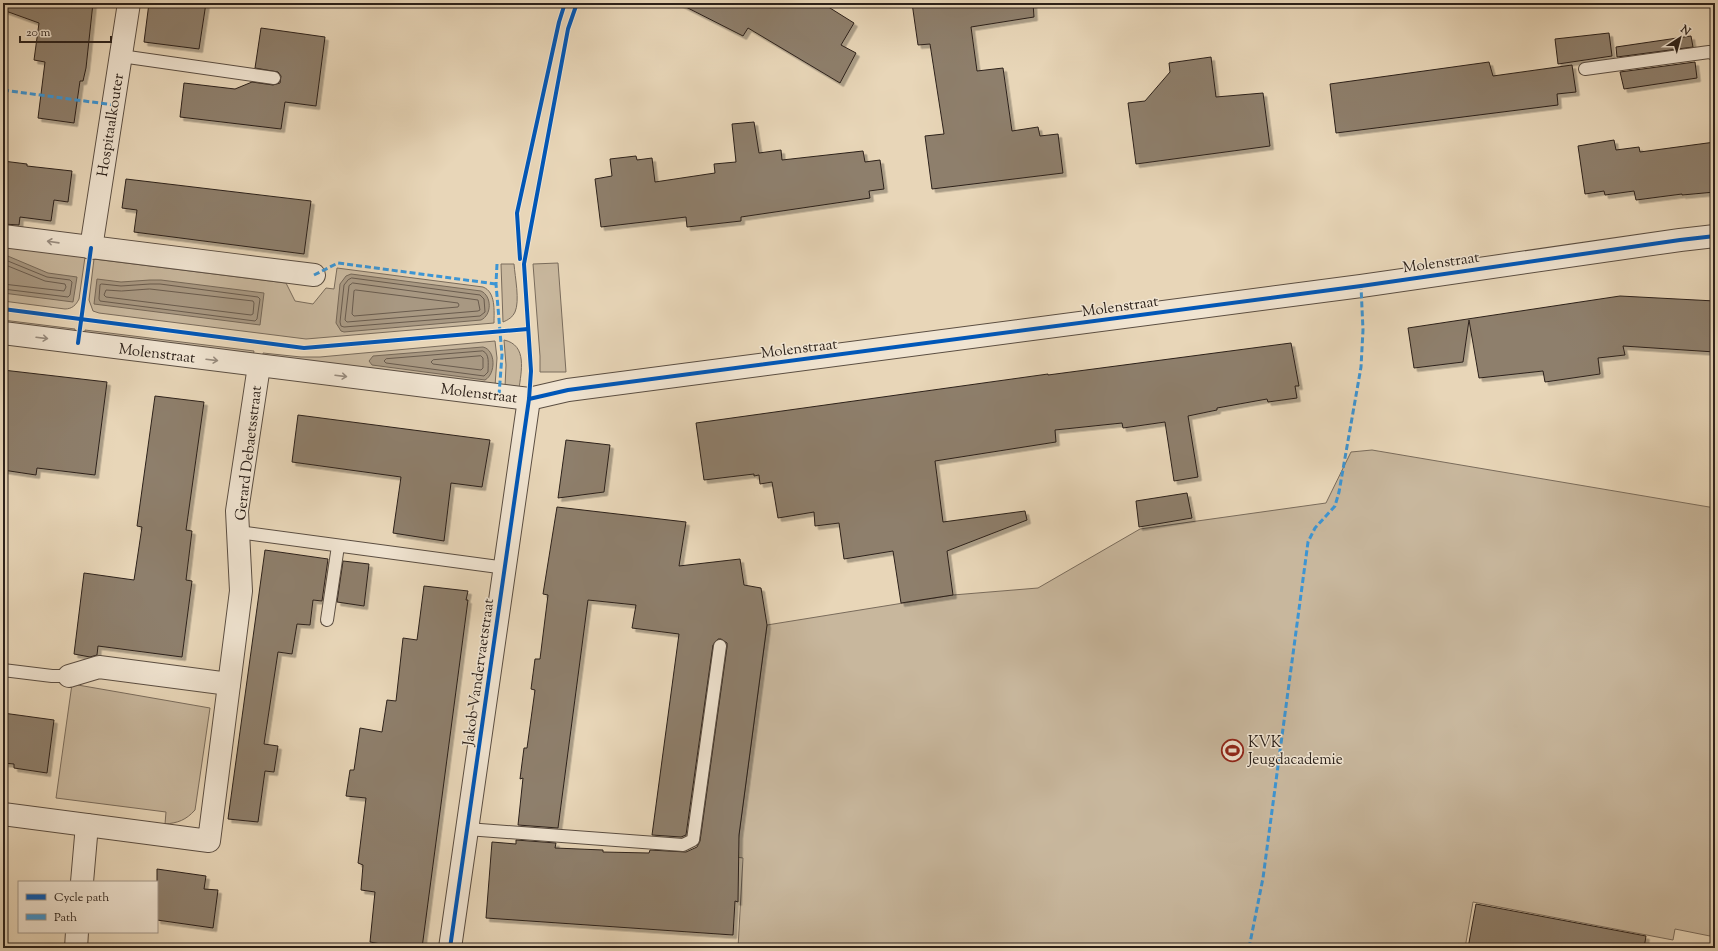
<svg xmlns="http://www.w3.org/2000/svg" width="1718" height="951" viewBox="0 0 1718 951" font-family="'Sorts Mill Goudy',serif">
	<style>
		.green { fill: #c8b79d; stroke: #7a6c5c }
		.water { fill: #a89882; stroke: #766858 }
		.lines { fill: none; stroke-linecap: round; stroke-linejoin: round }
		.shore { stroke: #6a5c4e; stroke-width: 1 }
		.building { fill: #8e7f6c; stroke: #2c211a; filter: url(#shadow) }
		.lane-casing { stroke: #5b4e42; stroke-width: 14 }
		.street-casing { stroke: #5b4e42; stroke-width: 24 }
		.lane { stroke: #f0e4d1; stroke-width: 12 }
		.street { stroke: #f0e4d1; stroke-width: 22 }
		.quiet { stroke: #3c95d4; stroke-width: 3; stroke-dasharray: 6 3; stroke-linecap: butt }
		.cycleway-casing { stroke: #f0e4d1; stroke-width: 6 }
		.cycleway { stroke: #0057b8; stroke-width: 4 }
		.oneway { stroke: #988c7f }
		.labels { text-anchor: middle; stroke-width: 3; stroke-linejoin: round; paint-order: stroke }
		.street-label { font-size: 15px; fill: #2c211a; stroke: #f0e4d1 }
		.poi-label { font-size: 15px; fill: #2c211a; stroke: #f0e4d1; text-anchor: start }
	</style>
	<defs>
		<filter id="shadow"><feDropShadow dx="3.5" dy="3.5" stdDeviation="0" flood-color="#0004"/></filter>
	</defs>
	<rect width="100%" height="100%" fill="#e8d6b8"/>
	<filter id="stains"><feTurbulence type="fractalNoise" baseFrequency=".005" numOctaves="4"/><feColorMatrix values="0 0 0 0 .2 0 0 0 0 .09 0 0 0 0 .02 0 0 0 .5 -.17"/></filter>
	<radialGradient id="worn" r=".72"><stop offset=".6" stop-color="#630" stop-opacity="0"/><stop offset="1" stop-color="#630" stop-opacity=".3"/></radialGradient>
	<g class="green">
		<path d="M3 247 85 257 79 299C76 305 72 309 65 309L3 301Z"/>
		<path d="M94 259 286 283 295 301 313 304 326 288 334 289 337 268 483 287C496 292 494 311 494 323L306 339 99 313 93 311 89 300Z"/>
		<polygon points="558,263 566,372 540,372 540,356 533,264"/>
		<path d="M501 264H514C515 277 520 301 515 312 513 317 508 320 503 322Z"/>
		<polygon points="3,320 75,329 75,333 3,324"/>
		<polygon points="85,330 254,351 253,356 85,334"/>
		<path d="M504 340C528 345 521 372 519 389L505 387 506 365Z"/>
		<polygon points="495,341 497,358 495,386 263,357 263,353 301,357 320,357"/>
		<polygon points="1372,450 1715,508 1715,937 1675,929 1673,940 1473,902 1465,948 738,948 743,858 736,857 767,625 953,595 1038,588 1140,529 1326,503 1351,452"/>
		<path d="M72 684 210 708 195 810C186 820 178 823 165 824L166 812 56 798Z"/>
	</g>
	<g class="water">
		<polygon points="3,254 48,273 77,277 73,302 3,293"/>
		<path d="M351 274 481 291C492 296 492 315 481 320L344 332 341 331 336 323 340 284 346 276Z"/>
		<polygon points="97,279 121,282 150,280 161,280 264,293 260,325 94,304"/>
		<path d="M483 347C496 350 496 374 485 380L372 365 369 361 373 356Z"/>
	</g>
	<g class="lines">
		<g class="shore">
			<polyline points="3,259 47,277 70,280 72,282 70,295 68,297 3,289"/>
			<polyline points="3,264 45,281 65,284 66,287 64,291 3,284"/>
			<polygon points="352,278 480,295 484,299 485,312 480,316 344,327 341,326 340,322 344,285 348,280"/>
			<polygon points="353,283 478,300 480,310 478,311 347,322 345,320 349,286"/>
			<polygon points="102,284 121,286 150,284 160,284 258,297 260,299 257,319 255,321 100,301 99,299 100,285"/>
			<polygon points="150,289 253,301 254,303 253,314 251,315 106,297 104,295 106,290 121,291"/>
			<polygon points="356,290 458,303 459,305 458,307 354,316 352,314 354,291"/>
			<path d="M483 351C490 354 488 364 488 372L484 376 386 363 384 361 386 359Z"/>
			<polygon points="481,356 483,358 483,368 481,370 433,364 431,362 433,360"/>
		</g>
	</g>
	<g class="building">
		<polygon points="3,3 93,3 86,68 83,81 80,81 74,123 38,118 45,62 34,60 39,23 3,10"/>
		<polygon points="149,3 206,3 199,49 144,42"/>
		<polygon points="678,3 822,3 854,23 841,45 856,53 840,83 748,28 743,36"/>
		<polygon points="912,3 1033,3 1034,17 971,27 977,71 1003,68 1012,131 1038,127 1040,136 1058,134 1063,173 932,189 925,136 944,134 930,44 918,45"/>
		<polygon points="261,28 325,37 316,106 285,102 281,129 180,117 184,83 235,89 252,82 273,85 280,83 281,76 278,72 255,68"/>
		<polygon points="1609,33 1612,56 1558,64 1555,39"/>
		<polygon points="1691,36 1693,47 1617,57 1616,47"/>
		<polygon points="1211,57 1216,97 1263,93 1270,146 1136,164 1128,103 1145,101 1170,72 1169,63"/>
		<polygon points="1489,62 1493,76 1572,65 1576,92 1557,94 1558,105 1336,133 1330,84"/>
		<polygon points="1695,62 1697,78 1624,89 1620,72"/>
		<polygon points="754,122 759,153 781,150 782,160 863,151 865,162 880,160 884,189 869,191 870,198 741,217 741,221 687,227 686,217 601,227 595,179 612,176 610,159 636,156 637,160 652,158 655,182 715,173 714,164 736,162 732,124"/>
		<polygon points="1614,140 1616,150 1639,147 1640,152 1715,142 1715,192 1682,195 1682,194 1636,200 1634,191 1605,195 1604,191 1585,194 1578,146"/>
		<polygon points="3,161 27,164 27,166 72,171 68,202 54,200 51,221 20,217 19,225 3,224"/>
		<polygon points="126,179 311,201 304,254 134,232 137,210 122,208"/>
		<polygon points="1620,296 1715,301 1715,352 1623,346 1625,355 1598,358 1600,374 1545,382 1543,371 1479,378 1469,320 1463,362 1414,368 1408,328"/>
		<polygon points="1291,343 1299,386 1295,386 1297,398 1268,402 1267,399 1217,408 1217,410 1188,416 1198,477 1174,481 1165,422 1123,428 1122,423 1055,430 1056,442 935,461 943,522 1025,511 1027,520 947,551 953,595 901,603 893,551 844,559 839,523 815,526 814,512 778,518 772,482 760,484 759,475 754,476 754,474 704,480 696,423 1048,374 1048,375"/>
		<polygon points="3,370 107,382 95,475 37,468 36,475 3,470"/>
		<polygon points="155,396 204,402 186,530 192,531 186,580 192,581 182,657 98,646 97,655 90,657 74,654 84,573 134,580 142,527 137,526"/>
		<polygon points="298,415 490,440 482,487 451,483 444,541 393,533 401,477 292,462"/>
		<polygon points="566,440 610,445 604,492 558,498"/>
		<polygon points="1187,493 1192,518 1139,527 1136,501"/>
		<polygon points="557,507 686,522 679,566 740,559 744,585 761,588 767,625 739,835 738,902 735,901 733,935 486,918 492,842 516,844 516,840 556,843 555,848 603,850 603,852 649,853 650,850 686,852 697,847 700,841 727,647 727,643 721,639 718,639 713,645 686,835 681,837 652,835 679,634 632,628 636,605 588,600 558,828 518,825 523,778 520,779 524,748 527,748 535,690 531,689 535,659 540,659 548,595 543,594"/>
		<polygon points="265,550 328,559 322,601 313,600 310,625 297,624 292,654 278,652 264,744 278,746 274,772 265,771 258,822 228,819"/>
		<polygon points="343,561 369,564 364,606 337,602"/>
		<polygon points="424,586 468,591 466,600 468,600 422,948 380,948 381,944 370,942 375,892 361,890 363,865 358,863 366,798 346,796 350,770 354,770 360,728 382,732 387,700 396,701 403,638 417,640"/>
		<polygon points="3,713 54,720 47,773 14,768 14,764 3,763"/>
		<polygon points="157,869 206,876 204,889 218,890 213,928 157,920"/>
		<polygon points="1476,904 1646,936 1644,948 1468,948"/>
	</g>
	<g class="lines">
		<defs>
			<g id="lane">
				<polyline points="121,56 274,78"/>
				<polyline points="1585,69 1709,52 1715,54"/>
				<polyline points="238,532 506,568"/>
				<polyline points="327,620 338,546"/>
				<polyline points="3,670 52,676 69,676"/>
				<polyline points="467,829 683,845 693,840 720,646"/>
			</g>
			<g id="street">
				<polyline points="3,236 314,275"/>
				<polyline points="91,248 129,3"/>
				<polyline points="3,333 529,399 568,390 1361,286 1680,240 1715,236"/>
				<polyline points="69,676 99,667 229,684"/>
				<polyline points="3,814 209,841 241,591 237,511 259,366"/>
				<polyline points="82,882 87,825"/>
				<polyline points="76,948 77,932"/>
				<polyline points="450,948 529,399"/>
			</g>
		</defs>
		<use href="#lane" class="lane-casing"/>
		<use href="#street" class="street-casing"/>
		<use href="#lane" class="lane"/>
		<use href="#street" class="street"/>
		<g class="quiet">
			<polyline points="3,90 114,105"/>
			<polyline points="497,264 496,284 502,355 499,395"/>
			<polyline points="314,275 338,263 496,284"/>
			<polyline points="1249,948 1263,878 1308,542 1315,528 1335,506 1339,492 1361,367 1363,330 1361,286"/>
		</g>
		<defs>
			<g id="cycleway">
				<polyline points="520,259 517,213 559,22 565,3"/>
				<polyline points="3,309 304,348 528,329"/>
				<polyline points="78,343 91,248"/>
				<polyline points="529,399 568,390 1361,286 1680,240 1715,236"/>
				<polyline points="450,948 529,399 531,371 524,264 568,29 577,3"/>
			</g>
		</defs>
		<use href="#cycleway" class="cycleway-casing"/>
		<use href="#cycleway" class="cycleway"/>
	</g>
	<defs><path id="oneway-shaft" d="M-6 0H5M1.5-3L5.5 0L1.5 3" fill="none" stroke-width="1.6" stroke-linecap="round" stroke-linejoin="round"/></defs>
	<g class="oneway">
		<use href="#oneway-shaft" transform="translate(53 242) rotate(-172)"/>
		<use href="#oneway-shaft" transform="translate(42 338) rotate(7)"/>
		<use href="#oneway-shaft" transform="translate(212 360) rotate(7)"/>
		<use href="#oneway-shaft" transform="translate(341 376) rotate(7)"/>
	</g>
	<defs>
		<symbol id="stadium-ring" viewBox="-11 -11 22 22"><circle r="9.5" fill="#f0e4d1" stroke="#8f2418" stroke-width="1.5"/><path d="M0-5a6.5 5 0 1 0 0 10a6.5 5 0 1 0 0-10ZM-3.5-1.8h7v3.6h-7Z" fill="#8f2418"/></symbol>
	</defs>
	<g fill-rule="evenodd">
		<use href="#stadium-ring" x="1220" y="738" width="25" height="25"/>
	</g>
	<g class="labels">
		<g class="street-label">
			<text transform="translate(110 125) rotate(-81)" y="5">Hospitaalkouter</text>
			<text transform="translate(1441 262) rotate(-8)" y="5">Molenstraat</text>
			<text transform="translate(1120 306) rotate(-8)" y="5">Molenstraat</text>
			<text transform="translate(799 348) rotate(-7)" y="5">Molenstraat</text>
			<text transform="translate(157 353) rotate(7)" y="5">Molenstraat</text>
			<text transform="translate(479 393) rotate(7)" y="5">Molenstraat</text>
			<text transform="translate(248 453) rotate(-83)" y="5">Gerard Debaetsstraat</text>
			<text transform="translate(478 672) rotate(-82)" y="5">Jakob Vandervaetstraat</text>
		</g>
		<g class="poi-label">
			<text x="1248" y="747">KVK<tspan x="1248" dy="17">Jeugdacademie</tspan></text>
		</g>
	</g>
	<rect width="1718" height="951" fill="none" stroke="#e8d6b8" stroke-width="16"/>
	<rect x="4" y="4" width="1710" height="943" fill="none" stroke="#2c211a" stroke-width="2"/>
	<rect x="8" y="8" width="1702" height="935" fill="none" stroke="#2c211a"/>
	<rect x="18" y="881" width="140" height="52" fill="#f0e4d1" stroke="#a29688"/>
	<rect x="26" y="894" width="20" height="6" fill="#0057b8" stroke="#a29688"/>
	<text x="54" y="901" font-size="12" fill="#2c211a">Cycle path</text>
	<rect x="26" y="914" width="20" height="6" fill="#3c95d4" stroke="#a29688"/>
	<text x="54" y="921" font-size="12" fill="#2c211a">Path</text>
	<g transform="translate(1680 38) rotate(36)" stroke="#f0e4d1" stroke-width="3" paint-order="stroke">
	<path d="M0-3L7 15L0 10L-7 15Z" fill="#2c211a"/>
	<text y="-6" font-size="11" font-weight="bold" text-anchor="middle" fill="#2c211a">N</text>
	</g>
	<path d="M20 36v6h91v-6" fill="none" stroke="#2c211a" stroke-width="2"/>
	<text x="26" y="36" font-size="12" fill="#2c211a" stroke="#f0e4d1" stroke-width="3" paint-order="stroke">20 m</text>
	<rect width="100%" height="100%" filter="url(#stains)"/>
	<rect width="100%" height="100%" fill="url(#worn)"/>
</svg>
